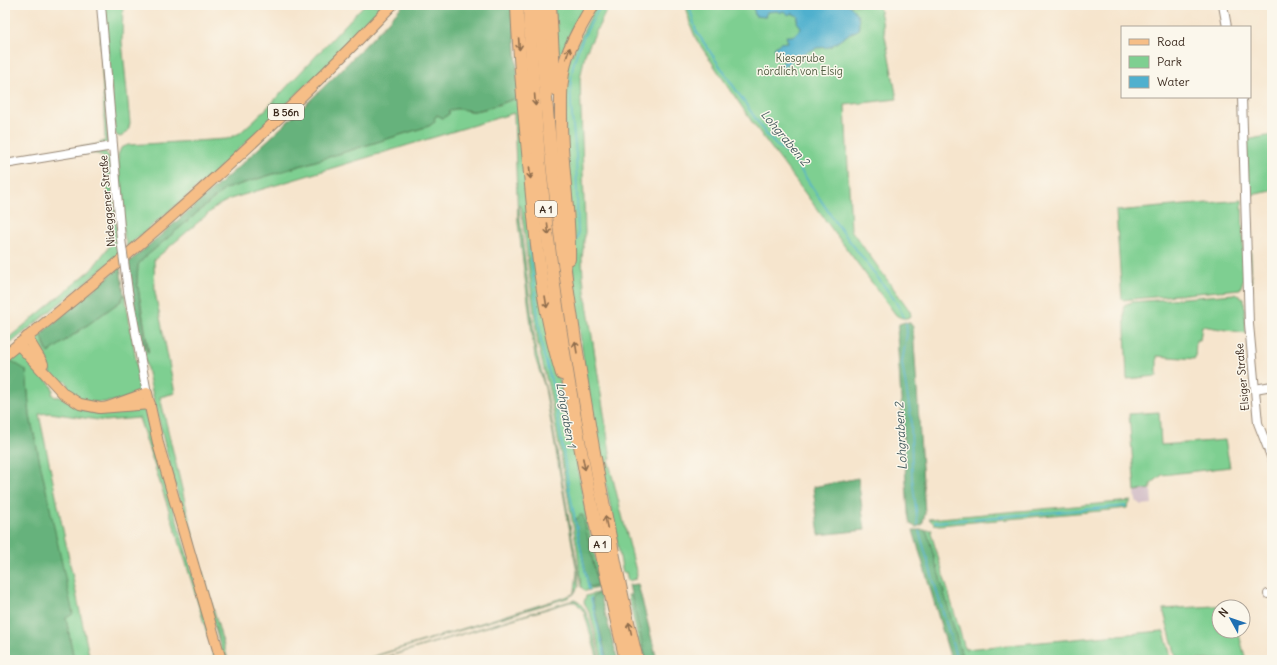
<svg xmlns="http://www.w3.org/2000/svg" width="1277" height="665" viewBox="0 0 1277 665" font-family="Delius,sans-serif">
	<style>
		.industrial { fill: #d2bdc6 }
		.green { fill: #7ecf91; stroke: #5c7c58 }
		.forest { fill: #66b27b; stroke: #506e4c }
		.water { fill: #50b0ce; stroke: #466d76 }
		.lines { fill: none; stroke-linecap: round; stroke-linejoin: round }
		.stream { stroke: #50b0ce; stroke-width: 1.5 }
		.minor-casing { stroke: #988876; stroke-width: 10 }
		.major-casing { stroke: #988876; stroke-width: 12 }
		.highway-casing { stroke: #988876; stroke-width: 14 }
		.minor { stroke: #fff; stroke-width: 8 }
		.major { stroke: #f6be87; stroke-width: 10 }
		.highway { stroke: #f6be87; stroke-width: 12 }
		.minor-bridge-casing { stroke: #988876; stroke-width: 10; stroke-linecap: butt }
		.minor-bridge { stroke: #fff; stroke-width: 8 }
		.oneway { stroke: #8f6d4d }
		.labels { text-anchor: middle; stroke-width: 3; stroke-linejoin: round; paint-order: stroke }
		.shield { fill: #fbf7ec; stroke: #75685c; stroke-width: 1 }
		.shield-label { font-size: 10px; font-weight: bold; fill: #3b2a1e }
		.park-label { font-size: 11px; fill: #4f5c40; stroke: #fbf7ec }
		.street-label { font-size: 11px; fill: #3b2a1e; stroke: #fbf7ec }
		.water-label { font-size: 12px; font-style: italic; fill: #42595c; stroke: #fbf7ec }
	</style>
	<rect width="100%" height="100%" fill="#fbf7ec"/>
	<filter id="ink" filterUnits="userSpaceOnUse"><feTurbulence type="fractalNoise" baseFrequency=".025" numOctaves="2"/><feDisplacementMap in="SourceGraphic" scale="8" xChannelSelector="R" yChannelSelector="G"/><feConvolveMatrix kernelMatrix="1 2 1 2 8 2 1 2 1" color-interpolation-filters="sRGB"/></filter>
	<filter id="wash" filterUnits="userSpaceOnUse"><feTurbulence type="fractalNoise" baseFrequency=".012" numOctaves="4" result="noise"/><feDisplacementMap in="SourceGraphic" scale="16" xChannelSelector="R" yChannelSelector="G"/><feGaussianBlur stdDeviation="0.9" result="paint"/><feColorMatrix in="noise" values="0 0 0 0 0 0 0 0 0 0 0 0 0 0 0 0 0 1.4 0 .05"/><feComposite in="paint" operator="in"/></filter>
	<g filter="url(#wash)">
		<rect width="100%" height="100%" fill="#f6e5cd"/>
		<polygon class="industrial" points="1151,489 1152,504 1141,505 1136,501 1135,491"/>
		<g class="green">
			<polygon points="104,5 123,5 122,41 130,123 128,131 121,137 117,136 115,132"/>
			<polygon points="364,5 385,5 338,55 216,171 127,247 124,235 118,155 121,148 128,145 227,139 240,133 266,109"/>
			<polygon points="554,5 589,5 559,77"/>
			<polygon points="596,5 609,5 585,54 580,79 585,232 582,258 583,278 611,459 608,459 637,575 636,579 628,581 626,572 623,573 586,379 573,282 572,237 564,109 567,65"/>
			<path d="M686 5H879L897 99 845 105 851 230 910 311 911 316C906 320 900 318 896 315L752 122 696 39 690 24Z"/>
			<polygon points="100,25 108,142 106,143 37,155 98,144 105,140"/>
			<path d="M519 97 551 352 564 394 590 534 600 578 597 579 588 539 576 518 575 521 588 585 591 587 598 585 599 588 585 591 581 587 577 548 550 394 538 345 521 206 519 205 520 220 536 351 547 394 578 571V587L574 594 567 598 362 660 559 599 573 594 575 591 577 572 545 388 535 357 518 222 514 113 230 199 217 206 154 260 155 292 175 393 160 397 198 556 228 660H224C190 537 152 415 132 288 140 299 136 335 149 353L137 281 138 265 143 259 225 189 429 126 436 121 434 119 437 115 443 118 449 114 447 112C460 104 465 113 475 111 490 109 505 102 519 97Z"/>
			<polygon points="1272,135 1272,191 1251,195 1249,200 1252,290 1251,289 1246,140"/>
			<path d="M105 151 111 160 119 255 5 348V341L91 270 111 244 106 162C102 151 92 154 82 154Z"/>
			<polygon points="1242,200 1244,278 1240,289 1122,300 1116,211"/>
			<path d="M125 294 140 385C137 403 96 405 82 400 77 398 71 393 66 390L68 384 65 381 61 382C48 375 40 354 34 341L46 329C41 337 44 346 48 353L121 301Z"/>
			<polygon points="1234,294 1244,298 1246,333 1202,326 1200,340 1196,340 1195,359 1157,356 1157,376 1127,379 1124,305 1132,302"/>
			<path d="M16 354 23 355 51 385 53 390 52 394 55 397C62 394 74 407 82 410 101 416 124 411 144 409L218 660H215L186 563 139 418 105 421 50 413 39 414 90 660H74L66 618 72 614 30 416 26 371 10 360 5 364V361Z"/>
			<polygon points="1159,412 1161,445 1225,440 1230,467 1162,475 1151,484 1151,489 1135,491 1129,414"/>
			<polygon points="1131,501 1127,508 1111,510 939,525 934,524 929,519"/>
			<polygon points="926,530 932,530 931,533 965,649 1162,631 1164,632 1172,660 963,660"/>
			<polygon points="600,592 592,598 607,660 602,660 591,617 584,602 586,596"/>
			<polygon points="628,595 631,595 646,660 639,643"/>
			<path d="M574 600C589 603 596 646 600 660H598L584 612 576 602H570L376 660Z"/>
			<polygon points="1231,605 1231,607 1219,607 1219,631 1238,631 1246,660 1177,660 1163,609"/>
		</g>
		<g class="forest">
			<path d="M403 5H513L519 97C510 100 479 112 472 111 463 110 456 106 448 112L450 113 443 118 437 115 434 119 436 121 429 126 225 189 143 259 138 265 137 281 148 353C134 330 133 289 129 262 224 181 319 98 403 5Z"/>
			<polygon points="120,267 124,294 121,301 48,353 42,337 46,329"/>
			<polygon points="905,322 910,323 913,327 925,514 922,525 916,527 910,524 908,514 897,335 899,324"/>
			<polygon points="10,360 26,370 30,416 73,614 66,618 74,660 5,660 5,364"/>
			<polygon points="858,478 865,530 819,535 813,487"/>
			<polygon points="580,515 583,515 598,585 591,587 588,585 575,521"/>
			<polygon points="913,530 925,530 928,535 963,660 951,660"/>
			<polygon points="638,584 657,660 646,660 629,585"/>
			<polygon points="600,592 602,602 618,660 607,660 592,598"/>
		</g>
		<path class="water" d="M751 5H849C857 13 861 18 858 30L849 34 830 47 817 48 807 52 779 69 778 66 787 59V54L776 52 774 48 780 43 788 42 786 36C793 37 799 34 801 27L797 22 798 16 791 13 789 15 783 11 780 13 777 11 767 12 765 17 755 16 754 10Z"/>
		<g class="lines">
			<g class="stream">
				<polyline points="689,5 696,31 766,134 776,145 790,154 836,223 894,299 904,317"/>
				<path d="M575 240 578 237C577 210 577 184 576 157 574 126 567 97 573 66 578 44 590 24 601 5"/>
				<polyline points="530,242 529,243 542,348 553,387 569,489 589,590"/>
				<polyline points="906,323 907,333 902,363 911,417 912,477 918,525"/>
				<polyline points="935,522 1126,506"/>
				<polyline points="919,531 957,660"/>
				<polyline points="591,598 606,660"/>
			</g>
		</g>
	</g>
	<g filter="url(#ink)">
		<g class="lines">
			<defs>
				<g id="minor">
					<polyline points="101,5 121,239"/>
					<polyline points="1223,5 1227,27"/>
					<polyline points="1242,97 1249,324 1258,423 1272,459"/>
					<polyline points="5,164 113,146"/>
					<polyline points="128,291 147,393"/>
					<polyline points="1255,389 1272,386"/>
					<polyline points="1268,594 1272,594"/>
				</g>
				<g id="major">
					<polyline points="27,337 43,364"/>
					<polyline points="18,344 64,394 80,404 100,408 150,404"/>
					<path d="M5 355C142 247 272 131 392 5"/>
					<polyline points="108,407 147,393 159,447 221,660"/>
				</g>
				<g id="highway">
					<path d="M517 5C519 61 525 118 530 174 536 241 542 310 562 374"/>
					<path d="M529 5C537 222 575 449 626 660"/>
					<path d="M540 5C545 117 558 229 575 340 592 447 611 554 637 660"/>
					<polyline points="550,5 555,89"/>
					<path d="M569 259C570 212 561 166 561 120 561 99 560 80 566 59 572 40 583 22 593 5"/>
				</g>
			</defs>
			<use href="#minor" class="minor-casing"/>
			<use href="#major" class="major-casing"/>
			<use href="#highway" class="highway-casing"/>
			<use href="#minor" class="minor"/>
			<use href="#major" class="major"/>
			<use href="#highway" class="highway"/>
			<defs>
				<polyline id="minor-bridge" points="121,239 128,291"/>
			</defs>
			<use href="#minor-bridge" class="minor-bridge-casing"/>
			<use href="#minor-bridge" class="minor-bridge"/>
		</g>
		<defs><path id="oneway-shaft" d="M-6 0H5M1.5-3L5.5 0L1.5 3" fill="none" stroke-width="1.6" stroke-linecap="round" stroke-linejoin="round"/></defs>
		<g class="oneway">
			<use href="#oneway-shaft" transform="translate(519 44) rotate(86)"/>
			<use href="#oneway-shaft" transform="translate(568 53) rotate(-71)"/>
			<use href="#oneway-shaft" transform="translate(535 100) rotate(86)"/>
			<use href="#oneway-shaft" transform="translate(530 173) rotate(85)"/>
			<use href="#oneway-shaft" transform="translate(548 229) rotate(84)"/>
			<use href="#oneway-shaft" transform="translate(546 302) rotate(81)"/>
			<use href="#oneway-shaft" transform="translate(576 347) rotate(-99)"/>
			<use href="#oneway-shaft" transform="translate(584 464) rotate(79)"/>
			<use href="#oneway-shaft" transform="translate(606 522) rotate(-102)"/>
			<use href="#oneway-shaft" transform="translate(630 628) rotate(-103)"/>
		</g>
	</g>
	<g class="labels">
		<g class="shield">
			<rect x="268" y="104" width="36" height="16" rx="3"/>
			<rect x="535" y="201" width="22" height="16" rx="3"/>
			<rect x="589" y="536" width="22" height="16" rx="3"/>
		</g>
		<g class="shield-label">
			<text x="286" y="116">B 56n</text>
			<text x="546" y="213">A 1</text>
			<text x="600" y="548">A 1</text>
		</g>
		<g class="park-label">
			<text x="800" y="62">Kiesgrube<tspan x="800" dy="13">nördlich von Elsig</tspan></text>
		</g>
		<g class="street-label">
			<text transform="translate(107 201) rotate(-95)" y="4">Nideggener Straße</text>
			<text transform="translate(1242 377) rotate(-95)" y="4">Elsiger Straße</text>
		</g>
		<g class="water-label">
			<text transform="translate(785 138) rotate(50)" y="4">Lohgraben 2</text>
			<text transform="translate(566 415) rotate(80)" y="4">Lohgraben 1</text>
			<text transform="translate(901 436) rotate(-93)" y="4">Lohgraben 2</text>
		</g>
	</g>
	<rect width="1277" height="665" fill="none" stroke="#fbf7ec" stroke-width="20"/>
	<rect x="1121" y="26" width="130" height="72" fill="#fbf7ec" stroke="#aea59a"/>
	<rect x="1129" y="39" width="20" height="6" fill="#f6be87" stroke="#aea59a"/>
	<text x="1157" y="46" font-size="12" fill="#3b2a1e">Road</text>
	<rect x="1129" y="56" width="20" height="12" fill="#7ecf91" stroke="#aea59a"/>
	<text x="1157" y="66" font-size="12" fill="#3b2a1e">Park</text>
	<rect x="1129" y="76" width="20" height="12" fill="#50b0ce" stroke="#aea59a"/>
	<text x="1157" y="86" font-size="12" fill="#3b2a1e">Water</text>
	<g transform="translate(1231 619) rotate(310)"><circle r="19" fill="#fbf7ec" stroke="#aea59a"/>
	<path d="M0-3L7 15L0 10L-7 15Z" fill="#1f6fb2"/>
	<text y="-6" font-size="11" font-weight="bold" text-anchor="middle" fill="#3b2a1e">N</text>
	</g>
</svg>
